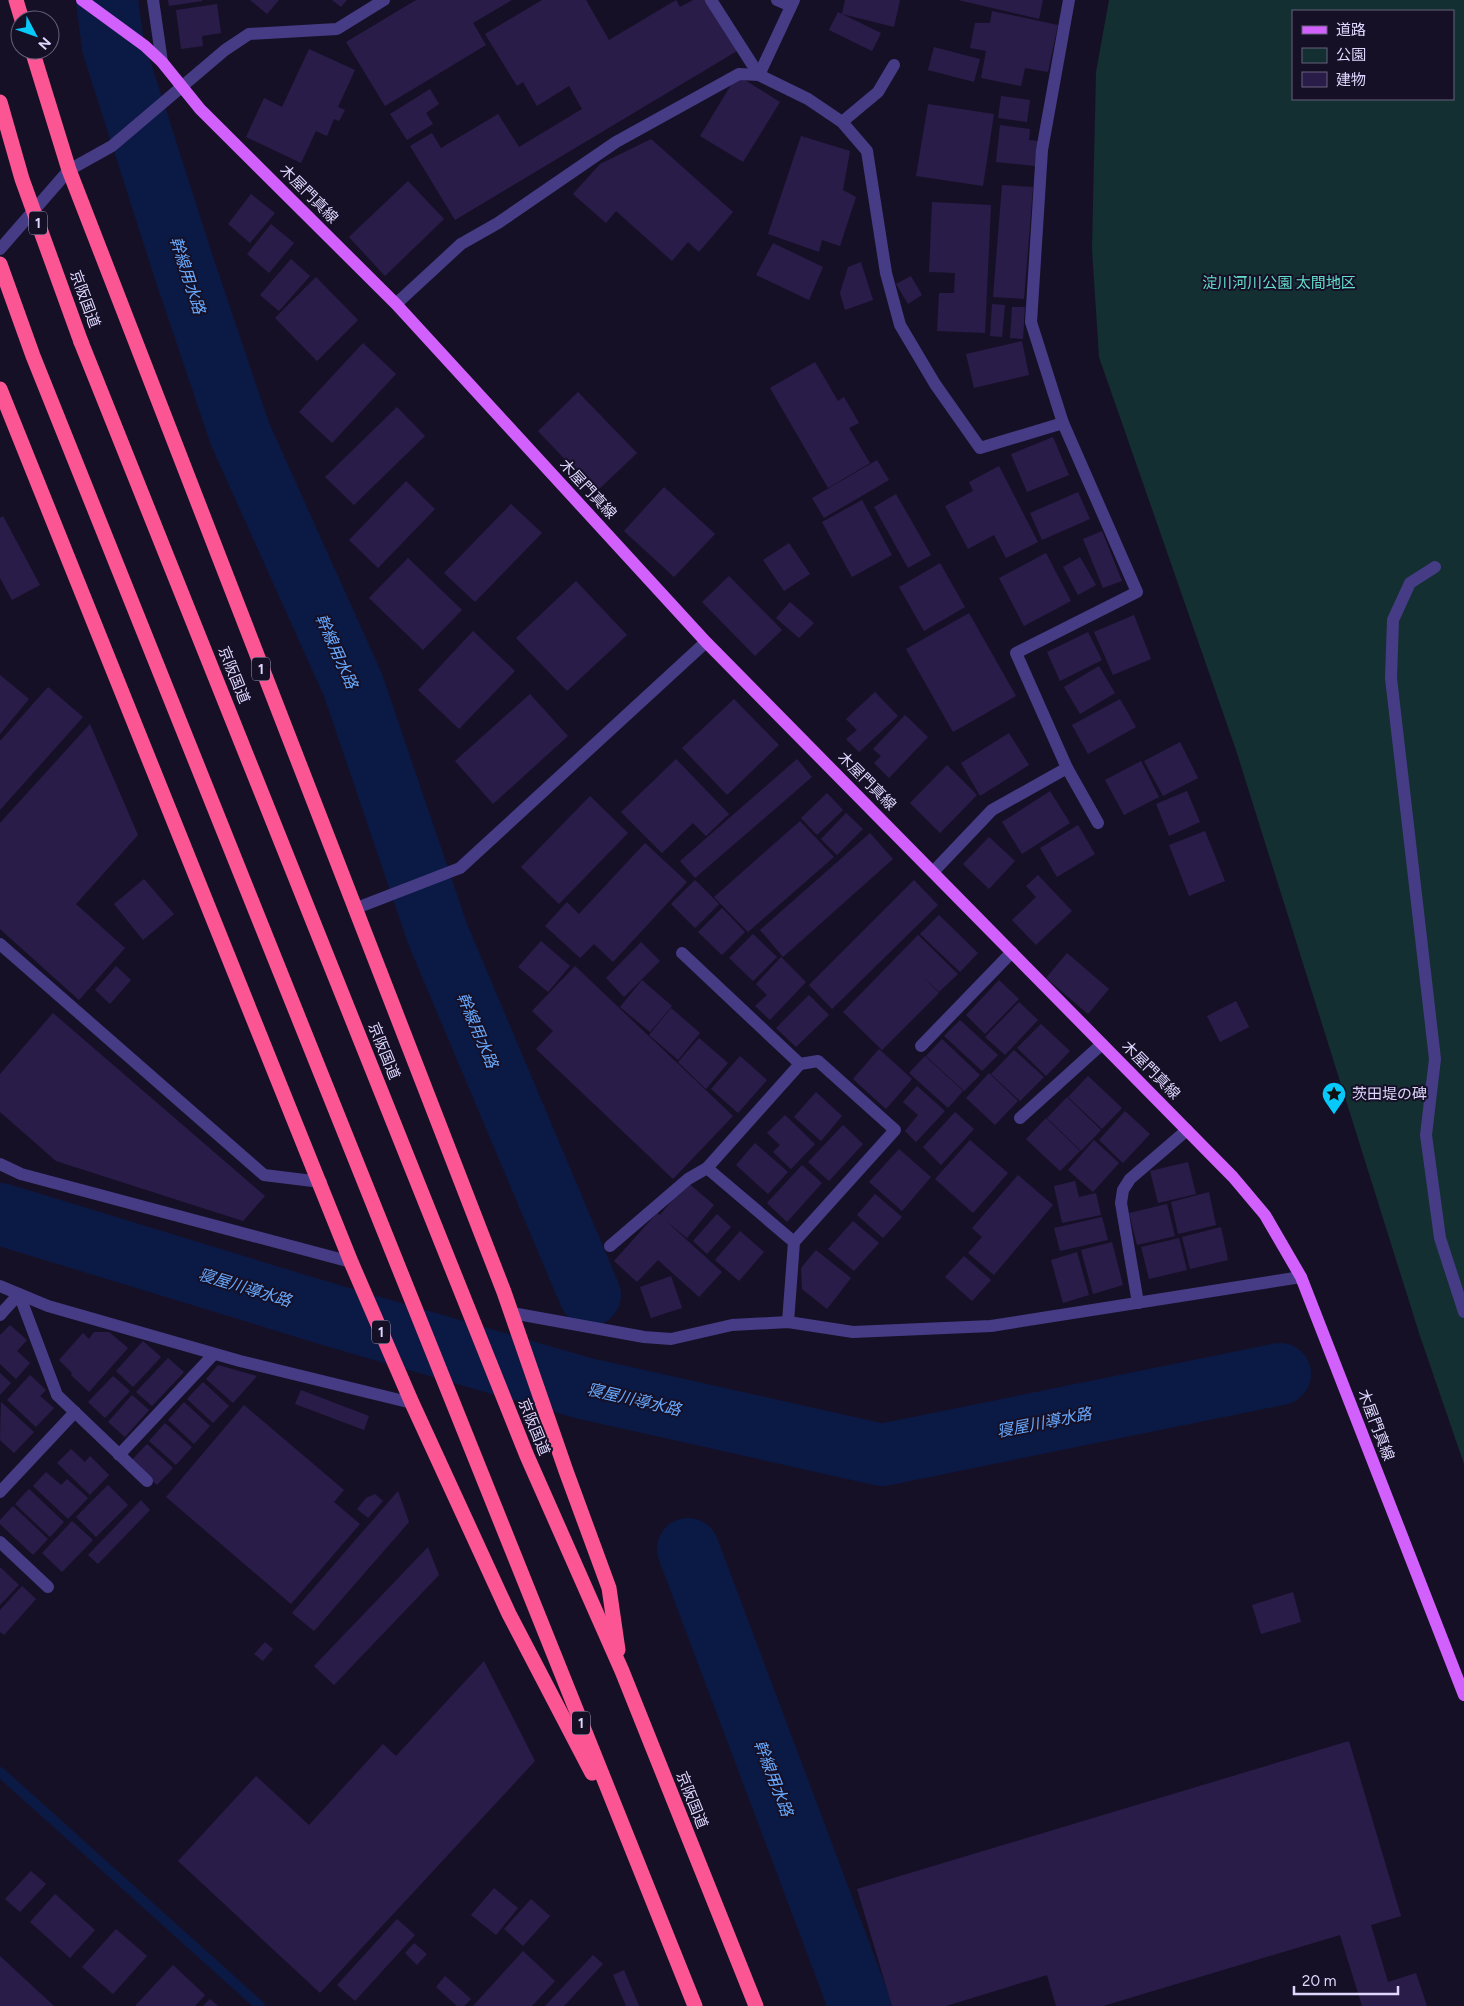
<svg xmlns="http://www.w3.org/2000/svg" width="1464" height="2006" viewBox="0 0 1464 2006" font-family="Figtree,'Noto Sans JP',sans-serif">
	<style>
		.green { fill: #132f31; fill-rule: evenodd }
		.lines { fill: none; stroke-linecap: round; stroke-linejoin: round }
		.stream { stroke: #0b1a45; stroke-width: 10 }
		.river { stroke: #0b1a45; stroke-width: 62 }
		.building { fill: #2a1c48 }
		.minor { stroke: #463c85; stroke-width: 12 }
		.major { stroke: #d260fc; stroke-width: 12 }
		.highway { stroke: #fc5594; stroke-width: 15 }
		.highway-bridge { stroke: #fc5594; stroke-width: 15 }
		.labels { text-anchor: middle; stroke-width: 4; stroke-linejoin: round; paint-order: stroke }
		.shield { fill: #161027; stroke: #a39bbe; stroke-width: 1 }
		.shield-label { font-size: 14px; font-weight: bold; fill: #dfd7fe }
		.street-label { font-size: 15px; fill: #dfd7fe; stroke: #161027 }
		.park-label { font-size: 15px; fill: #63decc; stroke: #161027 }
		.poi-label { font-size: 15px; fill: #dfd7fe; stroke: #161027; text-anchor: start }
		.water-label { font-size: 16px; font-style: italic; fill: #67a8fc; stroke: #161027 }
	</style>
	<rect width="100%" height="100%" fill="#161027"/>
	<path class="green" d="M1109 0H1464V1464L1420 1336 1236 750 1099 357 1092 249 1096 72ZM1293 11H1453V99H1293Z"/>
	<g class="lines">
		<polyline class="stream" points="0,1772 260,2006"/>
		<g class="river">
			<polyline points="107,0 113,46 183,265 240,434 353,685 438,935 590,1295"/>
			<polyline points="0,1214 334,1316 583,1388 882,1455 1280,1374"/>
			<polyline points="688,1549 860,2006"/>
		</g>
	</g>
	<g class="building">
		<polygon points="168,0 202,0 202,1 169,6"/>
		<polygon points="250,0 279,0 267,14"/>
		<polygon points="332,0 347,0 341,7"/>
		<polygon points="416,0 512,0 473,23 486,45 385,106 346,42"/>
		<polygon points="542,0 586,0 609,40 676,0 680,7 693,0 707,0 737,51 455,220 410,146 432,133 441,148 498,114 519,147 582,109 569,86 537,106 523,82 517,86 485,34"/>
		<polygon points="845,0 900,0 894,27 842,14"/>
		<polygon points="958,0 1043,0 1039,19"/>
		<polygon points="217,4 221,33 202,36 203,46 181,49 176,10"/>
		<polygon points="992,11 1058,25 1048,72 1025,68 1021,86 981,78 986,51 970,48 975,23 990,23"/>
		<polygon points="838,12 881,33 872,51 829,30"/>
		<polygon points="934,47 980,59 974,82 928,70"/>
		<polygon points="309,49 355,70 338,107 345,110 339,121 334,119 327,136 316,131 301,163 246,137 264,98 282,107"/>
		<polygon points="737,75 780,102 743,162 700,136"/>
		<polygon points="430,89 439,104 426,113 433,124 407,140 390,114"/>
		<polygon points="1001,96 1030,100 1027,122 998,118"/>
		<polygon points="928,104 994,114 983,186 916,176"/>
		<polygon points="1000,125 1030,129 1029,140 1038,141 1035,166 996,162"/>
		<polygon points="801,136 850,151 843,190 856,197 840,246 822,240 819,252 768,234"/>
		<polygon points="651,139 733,212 699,252 688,242 672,261 616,211 606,223 573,194 600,164"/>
		<polygon points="408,181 444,219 385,276 349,237"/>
		<polygon points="1002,185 1033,187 1024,299 993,297"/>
		<polygon points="251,194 275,213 250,243 228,224"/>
		<polygon points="932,202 991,205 985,333 937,331 939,293 954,293 955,273 929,272"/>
		<polygon points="271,224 294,243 269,273 247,254"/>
		<polygon points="773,243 823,267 809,300 756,275"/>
		<polygon points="291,259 310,276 279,311 260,295"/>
		<polygon points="861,262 873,300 845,310 840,293 848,267"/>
		<polygon points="911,276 922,295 908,304 896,284"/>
		<polygon points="316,277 358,320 317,361 275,318"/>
		<polygon points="992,304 1005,305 1002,337 990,336"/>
		<polygon points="1012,307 1025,307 1023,339 1010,338"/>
		<polygon points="1022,341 1029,375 974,388 966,354"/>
		<polygon points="363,343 396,374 332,443 299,412"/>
		<polygon points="815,362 838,401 844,397 859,423 849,428 870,463 828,488 770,388"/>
		<polygon points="578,392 637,453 596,492 538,431"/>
		<polygon points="397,407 425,436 354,505 325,477"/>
		<polygon points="1053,437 1069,475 1027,492 1011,454"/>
		<polygon points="877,460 889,480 824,518 812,498"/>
		<polygon points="999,466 1038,542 1006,558 994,535 968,549 945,506 973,491 969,482"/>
		<polygon points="406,481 435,509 378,568 349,540"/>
		<polygon points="664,487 715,534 674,577 624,531"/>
		<polygon points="1078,492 1090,519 1042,540 1030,513"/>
		<polygon points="896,494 931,555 908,568 874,507"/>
		<polygon points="862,500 892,555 852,577 822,522"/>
		<polygon points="511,504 542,533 475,602 444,573"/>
		<polygon points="3,516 40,585 12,600 0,578 0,518"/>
		<polygon points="1102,531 1122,581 1103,588 1083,539"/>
		<polygon points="789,543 810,574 784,591 763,560"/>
		<polygon points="1046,553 1071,601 1024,626 999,578"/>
		<polygon points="1080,557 1096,585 1078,595 1063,567"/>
		<polygon points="408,558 462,610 423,650 369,598"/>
		<polygon points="940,563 965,607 924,631 899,587"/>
		<polygon points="729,576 782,630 755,656 702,602"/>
		<polygon points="576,581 627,635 567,691 516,638"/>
		<polygon points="790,602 814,623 799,638 776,618"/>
		<polygon points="969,613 1016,696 953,732 906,649"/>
		<polygon points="1134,615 1151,659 1113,675 1094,632"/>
		<polygon points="473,631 515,671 459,729 418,690"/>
		<polygon points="1088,632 1102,660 1060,681 1047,652"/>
		<polygon points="1099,666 1115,693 1080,714 1064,687"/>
		<polygon points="0,675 29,699 0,734"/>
		<polygon points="48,687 83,717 0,810 0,741"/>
		<polygon points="875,692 898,716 859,752 846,739 857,730 846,719"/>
		<polygon points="530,694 568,736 493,804 455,761"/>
		<polygon points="734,699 779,745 727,795 682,748"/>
		<polygon points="1120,699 1136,727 1088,754 1072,725"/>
		<polygon points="905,715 928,737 889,778 874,763 881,756 873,749"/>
		<polygon points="90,724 138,835 76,904 125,948 79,1000 0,929 0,823"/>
		<polygon points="1009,733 1029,765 980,796 961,763"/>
		<polygon points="1180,742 1198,778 1163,796 1144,761"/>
		<polygon points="676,759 729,814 706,836 693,823 662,853 621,812"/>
		<polygon points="797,759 812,777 695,878 680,861"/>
		<polygon points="1141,761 1159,797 1124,815 1105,780"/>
		<polygon points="947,765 977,795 940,833 910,803"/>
		<polygon points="1050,791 1070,823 1022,854 1002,822"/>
		<polygon points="1187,791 1200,822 1169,836 1156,804"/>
		<polygon points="827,793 843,810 817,835 801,818"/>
		<polygon points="590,796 628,833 559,904 521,867"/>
		<polygon points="846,813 863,829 837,855 821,839"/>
		<polygon points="800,821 834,857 748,932 714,897"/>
		<polygon points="1078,825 1095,854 1057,877 1040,848"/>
		<polygon points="1205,831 1225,881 1189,896 1169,845"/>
		<polygon points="870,833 893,859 783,957 760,930"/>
		<polygon points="989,837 1015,861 989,889 963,864"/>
		<polygon points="645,843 687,882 613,962 594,944 580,958 545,926 567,902 579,914"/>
		<polygon points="1038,875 1072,911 1036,945 1012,920 1036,897 1026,886"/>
		<polygon points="144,879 174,914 143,940 114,904"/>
		<polygon points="695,880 719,904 695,928 671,904"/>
		<polygon points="914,880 938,905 832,1009 809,985"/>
		<polygon points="722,908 745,932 722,955 698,932"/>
		<polygon points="939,915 978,953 960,972 920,934"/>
		<polygon points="753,934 777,957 753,981 729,958"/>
		<polygon points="918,935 958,974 939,992 922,976 939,993 882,1050 843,1012"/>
		<polygon points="541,941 570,966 548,992 518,967"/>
		<polygon points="641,942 660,961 624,997 606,978"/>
		<polygon points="1067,953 1109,989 1088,1014 1046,978"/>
		<polygon points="781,957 806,982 770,1020 755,1006 767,995 756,984"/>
		<polygon points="116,966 131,980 110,1004 95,990"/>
		<polygon points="575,966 733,1116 673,1179 536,1049 553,1031 532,1011"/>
		<polygon points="642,980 672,1006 650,1032 620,1007"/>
		<polygon points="999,980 1019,999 985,1034 966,1015"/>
		<polygon points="809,995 829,1015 796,1047 776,1028"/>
		<polygon points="1236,1001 1249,1027 1220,1042 1207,1016"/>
		<polygon points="1019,1002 1038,1020 1005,1055 985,1037"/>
		<polygon points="671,1008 700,1033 678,1060 649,1035"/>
		<polygon points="53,1013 265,1196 243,1221 56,1161 0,1112 0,1074"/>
		<polygon points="960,1020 998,1055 982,1071 944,1036"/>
		<polygon points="1041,1024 1070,1051 1046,1076 1017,1048"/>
		<polygon points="699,1038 728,1063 706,1089 678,1062"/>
		<polygon points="942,1039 980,1075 964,1091 926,1056"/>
		<polygon points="879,1049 912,1079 886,1109 853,1079"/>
		<polygon points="1014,1050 1044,1077 1020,1101 991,1074"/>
		<polygon points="740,1056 767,1080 738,1113 711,1089"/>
		<polygon points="925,1056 963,1091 948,1108 909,1073"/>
		<polygon points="989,1073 1018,1101 995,1125 966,1098"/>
		<polygon points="1088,1076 1122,1108 1102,1129 1068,1097"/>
		<polygon points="917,1086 945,1111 916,1142 905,1131 918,1115 903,1102"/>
		<polygon points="816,1092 842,1116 821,1141 794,1117"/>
		<polygon points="1067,1097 1101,1130 1081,1151 1047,1118"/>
		<polygon points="1125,1111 1150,1134 1123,1163 1099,1140"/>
		<polygon points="955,1112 974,1129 941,1165 923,1147"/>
		<polygon points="785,1115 815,1144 791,1169 773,1152 780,1145 767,1133"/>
		<polygon points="1046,1118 1080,1151 1060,1171 1026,1139"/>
		<polygon points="843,1125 863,1144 829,1181 808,1162"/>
		<polygon points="970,1140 1008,1173 973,1213 935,1179"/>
		<polygon points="1094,1140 1119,1163 1093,1192 1068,1170"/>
		<polygon points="755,1143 788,1172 768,1194 736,1165"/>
		<polygon points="899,1149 931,1177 902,1211 869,1182"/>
		<polygon points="1188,1162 1196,1194 1158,1203 1150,1171"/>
		<polygon points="802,1165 822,1183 787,1222 767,1203"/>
		<polygon points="1018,1175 1053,1205 994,1275 968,1253 982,1237 972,1228"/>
		<polygon points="1075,1181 1079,1197 1096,1193 1101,1215 1062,1223 1054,1186"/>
		<polygon points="687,1182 714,1205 687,1238 666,1221 722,1272 699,1297 658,1260 637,1282 614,1261 657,1213 660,1215"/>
		<polygon points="1209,1192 1216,1225 1178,1234 1171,1202"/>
		<polygon points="875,1194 902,1217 883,1238 857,1215"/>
		<polygon points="1167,1204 1175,1236 1137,1245 1129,1213"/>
		<polygon points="717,1214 731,1227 707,1254 693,1241"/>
		<polygon points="1102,1217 1108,1240 1060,1251 1054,1228"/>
		<polygon points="853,1221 879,1243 854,1271 828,1249"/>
		<polygon points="1221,1227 1228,1260 1190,1269 1182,1237"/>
		<polygon points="740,1231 764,1252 739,1281 715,1260"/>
		<polygon points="1179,1238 1187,1270 1149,1279 1141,1247"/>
		<polygon points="1112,1242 1123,1285 1093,1294 1081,1250"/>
		<polygon points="816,1250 851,1278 827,1309 802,1289 801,1268"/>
		<polygon points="1077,1252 1089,1295 1063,1303 1051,1260"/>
		<polygon points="964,1256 991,1280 972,1301 945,1277"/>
		<polygon points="671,1276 682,1308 651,1318 640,1287"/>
		<polygon points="10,1325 27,1340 17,1351 30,1363 16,1379 0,1364 0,1335"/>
		<polygon points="94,1332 109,1332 128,1348 89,1392 71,1375 72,1373 59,1360 83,1333 89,1339"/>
		<polygon points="143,1341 161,1357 133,1387 116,1371"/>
		<polygon points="168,1358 184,1372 152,1406 136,1392"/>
		<polygon points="218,1365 257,1376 233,1403 206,1379"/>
		<polygon points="0,1373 11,1383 0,1395"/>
		<polygon points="30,1375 46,1390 40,1396 54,1408 36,1427 7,1400"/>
		<polygon points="113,1376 130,1391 105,1418 88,1402"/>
		<polygon points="203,1382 229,1406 213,1423 187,1399"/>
		<polygon points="301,1390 369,1416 364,1430 295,1404"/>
		<polygon points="132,1395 149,1410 125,1437 108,1422"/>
		<polygon points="1,1402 34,1432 14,1453 0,1440"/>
		<polygon points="184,1402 210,1426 194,1444 168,1420"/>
		<polygon points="244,1405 344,1490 334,1502 360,1524 291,1604 166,1497"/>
		<polygon points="165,1423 192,1447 176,1465 149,1441"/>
		<polygon points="147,1444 173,1468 157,1485 131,1461"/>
		<polygon points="71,1449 85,1462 90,1456 109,1475 90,1495 57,1463"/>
		<polygon points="46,1472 61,1485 67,1479 88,1498 68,1519 33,1486"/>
		<polygon points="108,1485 128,1505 96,1537 76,1517"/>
		<polygon points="29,1489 64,1522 50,1537 15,1504"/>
		<polygon points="398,1491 409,1522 314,1631 292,1613"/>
		<polygon points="375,1494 383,1501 368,1518 357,1509 366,1498"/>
		<polygon points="141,1500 150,1510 98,1564 88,1555"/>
		<polygon points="13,1506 48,1539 33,1555 0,1524 0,1520"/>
		<polygon points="72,1521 93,1540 62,1572 42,1553"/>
		<polygon points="428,1547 439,1575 334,1685 314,1666"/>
		<polygon points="0,1567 19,1585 0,1605"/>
		<polygon points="22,1586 36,1599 4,1635 0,1632 0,1610"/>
		<polygon points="1293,1592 1301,1622 1261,1634 1252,1605"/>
		<polygon points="265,1642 273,1649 263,1661 254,1654"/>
		<polygon points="484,1661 535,1761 320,1993 178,1861 256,1776 309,1825 383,1744 396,1756"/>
		<polygon points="1349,1741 1401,1916 1371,1925 1388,1982 1416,1973 1427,2006 1362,2006 1340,1935 1103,2006 1056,2006 1047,1975 946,2006 892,2006 857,1889"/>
		<polygon points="31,1871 46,1884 20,1912 5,1899"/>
		<polygon points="494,1888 518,1908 496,1935 471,1915"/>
		<polygon points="55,1894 95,1930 70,1958 30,1922"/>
		<polygon points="531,1899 550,1916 523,1946 504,1929"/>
		<polygon points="397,1919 415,1935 355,2001 337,1985"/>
		<polygon points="116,1929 147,1956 113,1994 82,1967"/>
		<polygon points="414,1943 427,1954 417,1965 405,1953"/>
		<polygon points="523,1951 555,1981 532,2006 473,2006"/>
		<polygon points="593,1955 603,1964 564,2006 545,2006"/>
		<polygon points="0,1956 54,2006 0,2006"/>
		<polygon points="173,1965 205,1995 195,2006 135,2006"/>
		<polygon points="624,1970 639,2006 626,2006 613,1975"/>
		<polygon points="445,1976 471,1999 464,2006 457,2006 436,1987"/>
		<polygon points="210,1999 218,2006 203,2006"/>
	</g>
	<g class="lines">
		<g class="minor">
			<polyline points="153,0 162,62"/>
			<polyline points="711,0 759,75 794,0"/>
			<polyline points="777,0 791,6"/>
			<polyline points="842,122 878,92 894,65"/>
			<polyline points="0,249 69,170 112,146 225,50 249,34 337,29 384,0"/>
			<polyline points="396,304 461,244 498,223 616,142 739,74 759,75 808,99 842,122 867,151 886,273 900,325 935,384 980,448 1063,423"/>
			<polyline points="1435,567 1410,583 1393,620 1391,678 1435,1059 1426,1135 1440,1238 1464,1312"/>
			<polyline points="1067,768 1098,823"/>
			<polyline points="933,872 992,810 1067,768 1016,653 1137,592 1063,423 1031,322 1042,150 1069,0"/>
			<polyline points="354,909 460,868 706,642"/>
			<polyline points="0,944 264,1175 321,1182"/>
			<polyline points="682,953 800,1064"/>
			<polyline points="921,1046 1012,952"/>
			<polyline points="1020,1118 1102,1044"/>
			<polyline points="0,1164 21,1174 351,1262"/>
			<polyline points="610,1246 688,1179 707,1168"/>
			<polyline points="0,1286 48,1306 240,1361 412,1403"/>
			<polyline points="1138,1303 1121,1203 1123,1190 1130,1179 1187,1130"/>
			<polyline points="512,1313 644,1337 671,1339 732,1325 788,1322 853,1332 991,1326 1301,1277"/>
			<polyline points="0,1315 19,1294 57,1395 147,1481"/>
			<polyline points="788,1322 794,1242 707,1168 800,1064 818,1061 895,1130 794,1242"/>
			<polyline points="119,1455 214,1354"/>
			<polyline points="0,1492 75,1412"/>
			<polyline points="0,1542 48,1587"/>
		</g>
		<polyline class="major" points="82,0 145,46 162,62 200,109 396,304 706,642 1233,1177 1265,1215 1301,1277 1464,1695"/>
		<g class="highway">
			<polyline points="16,0 22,20"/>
			<polyline points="32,50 69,170 504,1292 566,1471 609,1588 618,1650"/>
			<polyline points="0,264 33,356 695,2006"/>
			<polyline points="81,342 527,1456 622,1671 756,2006"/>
			<polyline points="0,389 351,1262 412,1403 509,1614 592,1773"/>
		</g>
		<polyline class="highway-bridge" points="0,102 22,179 81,342"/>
	</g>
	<defs>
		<symbol id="sight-pin" viewBox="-11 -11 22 30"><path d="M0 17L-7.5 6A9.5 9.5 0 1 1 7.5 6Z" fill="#07c9fa" stroke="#161027"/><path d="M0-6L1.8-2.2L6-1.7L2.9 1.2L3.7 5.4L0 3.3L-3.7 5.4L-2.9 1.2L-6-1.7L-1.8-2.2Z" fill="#111"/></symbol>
	</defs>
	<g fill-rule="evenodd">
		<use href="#sight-pin" x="1320" y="1080" width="28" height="38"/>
	</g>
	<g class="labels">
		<g class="shield">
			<rect x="29" y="211.5" width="18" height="23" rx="4"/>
			<rect x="252" y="657.5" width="18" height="23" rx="4"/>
			<rect x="372" y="1320.5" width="18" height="23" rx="4"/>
			<rect x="572" y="1711.5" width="18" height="23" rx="4"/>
		</g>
		<g class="shield-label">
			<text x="38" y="228">1</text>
			<text x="261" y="674">1</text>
			<text x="381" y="1337">1</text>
			<text x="581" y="1728">1</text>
		</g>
		<g class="street-label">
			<text transform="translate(309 194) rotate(45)" y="5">木屋門真線</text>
			<text transform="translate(85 299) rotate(70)" y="5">京阪国道</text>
			<text transform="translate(588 489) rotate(47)" y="5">木屋門真線</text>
			<text transform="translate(234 675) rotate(68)" y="5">京阪国道</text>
			<text transform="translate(867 781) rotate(45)" y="5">木屋門真線</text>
			<text transform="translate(384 1051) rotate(68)" y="5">京阪国道</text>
			<text transform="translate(1151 1070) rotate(45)" y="5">木屋門真線</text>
			<text transform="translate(1376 1425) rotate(69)" y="5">木屋門真線</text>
			<text transform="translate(534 1427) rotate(68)" y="5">京阪国道</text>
			<text transform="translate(692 1800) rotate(68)" y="5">京阪国道</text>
		</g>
		<g class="park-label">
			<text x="1279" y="288">淀川河川公園 太間地区</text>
		</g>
		<g class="poi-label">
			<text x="1352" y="1099">茨田堤の碑</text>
		</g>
		<g class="water-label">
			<text transform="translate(188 275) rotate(72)" y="6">幹線用水路</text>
			<text transform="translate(337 651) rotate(66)" y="6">幹線用水路</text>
			<text transform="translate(478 1030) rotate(67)" y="6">幹線用水路</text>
			<text transform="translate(245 1287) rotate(17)" y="6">寝屋川導水路</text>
			<text transform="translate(634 1399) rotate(13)" y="6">寝屋川導水路</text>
			<text transform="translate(1044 1422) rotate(-11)" y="6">寝屋川導水路</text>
			<text transform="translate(774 1778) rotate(69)" y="6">幹線用水路</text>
		</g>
	</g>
	<rect x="1292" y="10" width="162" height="90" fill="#161027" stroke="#66607d"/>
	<rect x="1302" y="26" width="25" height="8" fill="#d260fc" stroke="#66607d"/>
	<text x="1336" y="35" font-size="15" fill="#dfd7fe">道路</text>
	<rect x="1302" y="48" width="25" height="15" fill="#132f31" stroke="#66607d"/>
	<text x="1336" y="60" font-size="15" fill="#dfd7fe">公園</text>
	<rect x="1302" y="72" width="25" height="15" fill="#2a1c48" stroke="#66607d"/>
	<text x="1336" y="85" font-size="15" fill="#dfd7fe">建物</text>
	<g transform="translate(35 35) rotate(131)"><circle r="24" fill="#161027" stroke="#66607d"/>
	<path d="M0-4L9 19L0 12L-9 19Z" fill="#07c9fa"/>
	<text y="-8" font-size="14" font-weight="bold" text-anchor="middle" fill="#dfd7fe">N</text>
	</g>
	<path d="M1294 1986v8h104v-8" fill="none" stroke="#dfd7fe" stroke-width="2.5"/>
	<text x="1302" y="1986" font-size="15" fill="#dfd7fe" stroke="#161027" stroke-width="4" paint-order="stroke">20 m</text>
</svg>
